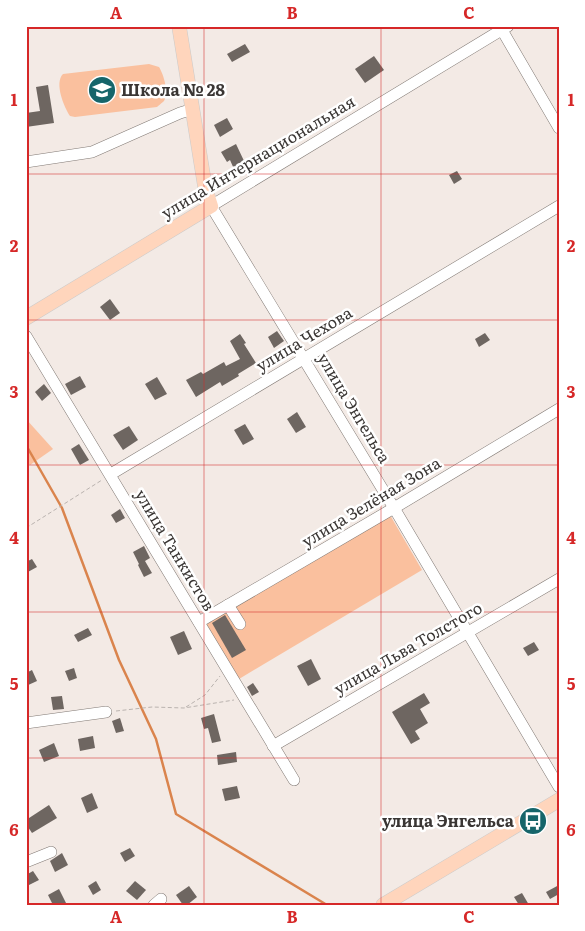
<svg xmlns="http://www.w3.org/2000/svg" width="585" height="931" viewBox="0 0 585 931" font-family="Literata,serif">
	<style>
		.green { fill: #fac09e }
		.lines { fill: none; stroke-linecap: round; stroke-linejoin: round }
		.stream { stroke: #da844d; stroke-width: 2.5 }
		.building { fill: #6e6661 }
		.minor-casing { stroke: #827a75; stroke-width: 12 }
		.major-casing { stroke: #cccbca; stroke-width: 15 }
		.path { stroke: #bab3af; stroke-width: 1; stroke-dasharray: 4 2.5; stroke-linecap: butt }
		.minor { stroke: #fff; stroke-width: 11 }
		.major { stroke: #ffd5bc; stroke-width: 14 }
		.grid { fill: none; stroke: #d62828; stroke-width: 1; stroke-opacity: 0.55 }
		.labels { text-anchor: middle; stroke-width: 5; stroke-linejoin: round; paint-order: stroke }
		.poi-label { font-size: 16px; font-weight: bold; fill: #3a3634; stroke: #fff; text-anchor: start }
		.street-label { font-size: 16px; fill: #3a3634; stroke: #fff }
		.neatline { fill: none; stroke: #d62828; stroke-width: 2 }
		.grid-label { font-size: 16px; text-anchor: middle; font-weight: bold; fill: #d62828 }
	</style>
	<rect width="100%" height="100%" fill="#f3eae5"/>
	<g class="green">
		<path d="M149 64 159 67C164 75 169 93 164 101 163 102 158 106 157 107L75 117 70 116C64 107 54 83 63 74Z"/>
		<polygon points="26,419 53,449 30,465 26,460"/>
		<polygon points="390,515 422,570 239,679 204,624"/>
	</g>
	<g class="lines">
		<polyline class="stream" points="26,445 62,508 119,660 156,739 176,814 327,905"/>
	</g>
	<g class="building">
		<polygon points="245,44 250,52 232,62 227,54"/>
		<polygon points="374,56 384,70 365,83 355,69"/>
		<polygon points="48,85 54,123 26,127 26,113 40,111 36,87"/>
		<polygon points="227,118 233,129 220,137 214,125"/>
		<polygon points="236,144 245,163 234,169 230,160 227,162 221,152"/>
		<polygon points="457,171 462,179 454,184 449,175"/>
		<polygon points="110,299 120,313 110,320 100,307"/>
		<polygon points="277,331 284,341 274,348 268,337"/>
		<polygon points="485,333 490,340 479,347 475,339"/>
		<polygon points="240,334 246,343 244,344 256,363 238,374 239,376 222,386 220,382 196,397 186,380 201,372 203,374 224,362 226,366 240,359 230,341"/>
		<polygon points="80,376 86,387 71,395 65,384"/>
		<polygon points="157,377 167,394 155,400 145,384"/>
		<polygon points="44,384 51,393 42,401 35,392"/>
		<polygon points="297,412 306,427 296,433 287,419"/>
		<polygon points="245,424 254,439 243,445 234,430"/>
		<polygon points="129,426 138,440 123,450 113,435"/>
		<polygon points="79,444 89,460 80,465 71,449"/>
		<polygon points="120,509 125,518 116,523 111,515"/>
		<polygon points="144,546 150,558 145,561 152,573 144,577 138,565 139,564 133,552"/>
		<polygon points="32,559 37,567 26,573 26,562"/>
		<polygon points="225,615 246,650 232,658 212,623"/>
		<polygon points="88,628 92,635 78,642 74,635"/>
		<polygon points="184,631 192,649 178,655 170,637"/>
		<polygon points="534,642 539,650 528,656 523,648"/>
		<polygon points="311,659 321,679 308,686 297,666"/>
		<polygon points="74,668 77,678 69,681 65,671"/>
		<polygon points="32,670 37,681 26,686 26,673"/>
		<polygon points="253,683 259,692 252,696 247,687"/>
		<polygon points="424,693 430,703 420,709 428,723 415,731 420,739 411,744 392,712"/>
		<polygon points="62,696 64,709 53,710 51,697"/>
		<polygon points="214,714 221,741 212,743 208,728 204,729 201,718"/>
		<polygon points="120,718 124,731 116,733 112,721"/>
		<polygon points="93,736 95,748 80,751 78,739"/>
		<polygon points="54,743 59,756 44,762 39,750"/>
		<polygon points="236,752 237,762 218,765 217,755"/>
		<polygon points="237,786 240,798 225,801 222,789"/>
		<polygon points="92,793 98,808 87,813 81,798"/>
		<polygon points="49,805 57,818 32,833 26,824 26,820"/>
		<polygon points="130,848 135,856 125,862 120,853"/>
		<polygon points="62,853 68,865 55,872 50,861"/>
		<polygon points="33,871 39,880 29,885 26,880 26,875"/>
		<polygon points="96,881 101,890 93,895 88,886"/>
		<polygon points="135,881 146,890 137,900 126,891"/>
		<polygon points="559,885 559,894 550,899 546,892"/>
		<polygon points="189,886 197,897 187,905 183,905 176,895"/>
		<polygon points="59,889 67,905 53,905 48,895"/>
		<polygon points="522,893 529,905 519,905 514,897"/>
	</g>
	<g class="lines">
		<defs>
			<g id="minor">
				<polyline points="508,26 211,206 394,508 559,787"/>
				<polyline points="502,30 559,128"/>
				<polyline points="26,162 92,152 180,113 193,109"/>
				<polyline points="26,336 294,780"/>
				<polyline points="111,474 559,206"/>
				<polyline points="228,605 240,624"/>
				<polyline points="199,622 394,508 559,409"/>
				<polyline points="26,723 106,712"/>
				<polyline points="273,746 559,579"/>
				<polyline points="26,862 51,852"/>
				<polyline points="154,905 161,899"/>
			</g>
			<g id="major">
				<polyline points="26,318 211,206 205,187 179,26"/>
				<polyline points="383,905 559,800"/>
			</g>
		</defs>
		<use href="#minor" class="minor-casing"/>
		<use href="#major" class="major-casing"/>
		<g class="path">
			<polyline points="26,528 102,480"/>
			<polyline points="186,707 205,695 220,676"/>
			<polyline points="116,711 152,707 184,708 234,700"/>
		</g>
		<use href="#minor" class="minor"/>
		<use href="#major" class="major"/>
	</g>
	<path class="grid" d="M204 26V905M381 26V905M26 174H559M26 320H559M26 465H559M26 612H559M26 758H559"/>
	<defs>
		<symbol id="school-disc" viewBox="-11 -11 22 22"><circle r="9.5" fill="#16656a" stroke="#fff"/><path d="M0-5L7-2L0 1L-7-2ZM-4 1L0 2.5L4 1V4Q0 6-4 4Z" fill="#fff"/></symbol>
		<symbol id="bus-disc" viewBox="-11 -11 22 22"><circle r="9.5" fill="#16656a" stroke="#fff"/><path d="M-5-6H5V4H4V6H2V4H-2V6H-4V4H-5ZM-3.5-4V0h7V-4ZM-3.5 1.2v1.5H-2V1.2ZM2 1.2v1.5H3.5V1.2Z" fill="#fff"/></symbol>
	</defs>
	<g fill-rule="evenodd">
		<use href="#school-disc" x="86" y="74" width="32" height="32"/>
		<use href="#bus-disc" x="517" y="805" width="32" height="32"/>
	</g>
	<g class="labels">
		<g class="poi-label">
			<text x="121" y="96">Школа № 28</text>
			<text x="514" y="827" text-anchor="end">улица Энгельса</text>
		</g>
		<g class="street-label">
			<text transform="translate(258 157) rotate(-31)" y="6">улица Интернациональная</text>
			<text transform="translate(304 339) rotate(-31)" y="6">улица Чехова</text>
			<text transform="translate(354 408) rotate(59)" y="6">улица Энгельса</text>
			<text transform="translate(371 502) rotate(-31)" y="6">улица Зелёная Зона</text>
			<text transform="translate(175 550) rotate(59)" y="6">улица Танкистов</text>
			<text transform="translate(408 648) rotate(-30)" y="6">улица Льва Толстого</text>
		</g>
	</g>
	<rect width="585" height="931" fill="none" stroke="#ffffff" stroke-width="55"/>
	<rect x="28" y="28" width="530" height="876" class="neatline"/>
	<g class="grid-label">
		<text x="116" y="19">A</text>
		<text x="292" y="19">B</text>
		<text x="469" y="19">C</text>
		<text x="14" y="106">1</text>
		<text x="571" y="106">1</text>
		<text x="14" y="252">2</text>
		<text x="571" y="252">2</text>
		<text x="14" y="398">3</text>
		<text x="571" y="398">3</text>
		<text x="14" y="544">4</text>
		<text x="571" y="544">4</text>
		<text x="14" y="690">5</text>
		<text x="571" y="690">5</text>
		<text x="14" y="836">6</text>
		<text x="571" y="836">6</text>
		<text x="116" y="923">A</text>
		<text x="292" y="923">B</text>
		<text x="469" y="923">C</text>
	</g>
</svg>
